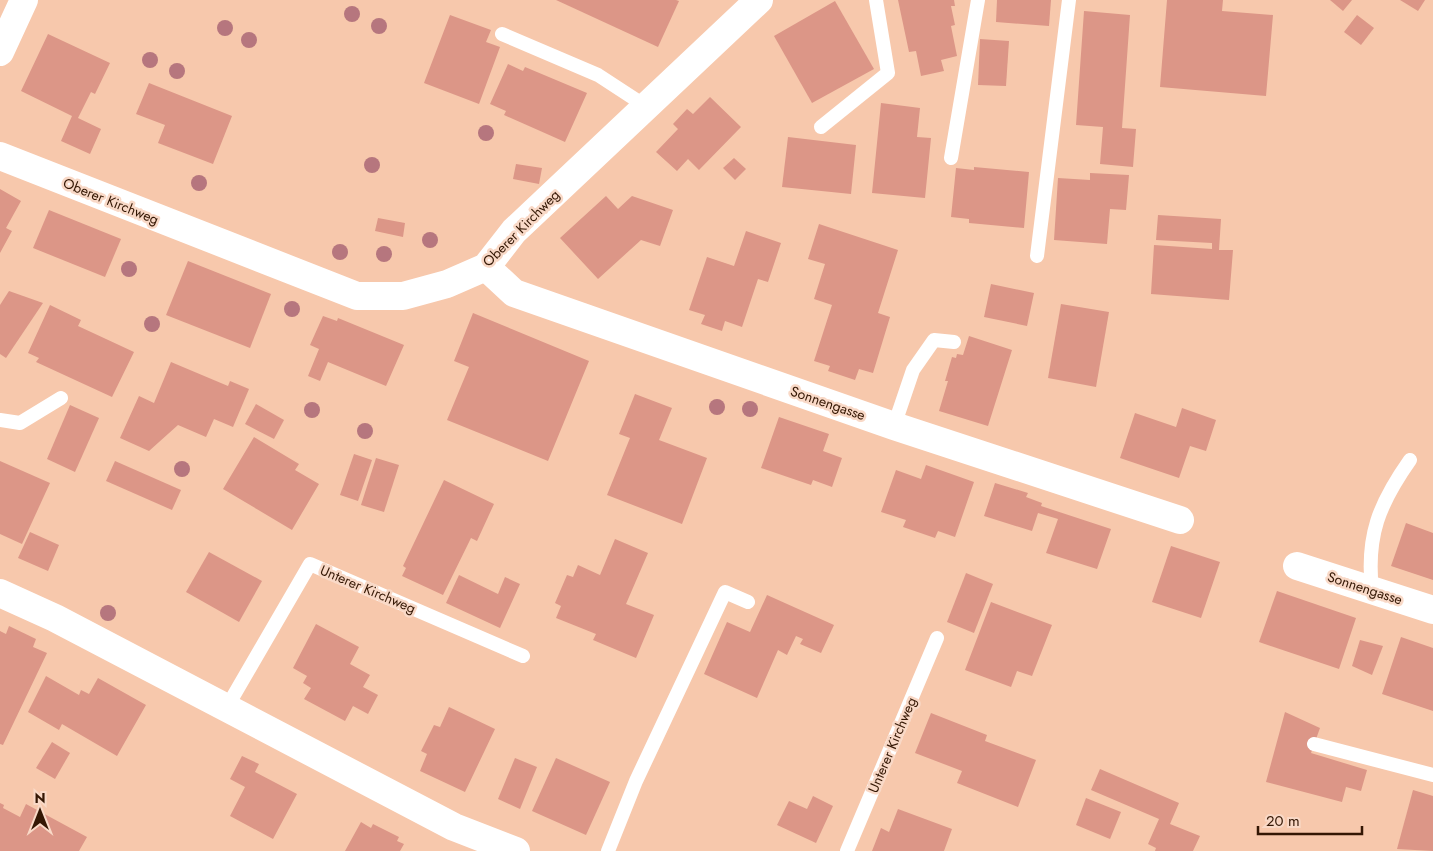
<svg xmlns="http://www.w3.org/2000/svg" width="1433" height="851" viewBox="0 0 1433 851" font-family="Jost,sans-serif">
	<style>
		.building { fill: #dc9687 }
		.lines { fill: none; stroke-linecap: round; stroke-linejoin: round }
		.lane { stroke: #fff; stroke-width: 14 }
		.street { stroke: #fff; stroke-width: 28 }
		.secondary { stroke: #fff; stroke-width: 28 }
		.tree { fill: #b6767e }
		.labels { text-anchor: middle; stroke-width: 5; stroke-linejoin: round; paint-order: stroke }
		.street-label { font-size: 14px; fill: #341704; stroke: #f9d9c7 }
	</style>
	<rect width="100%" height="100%" fill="#f7c8ac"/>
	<g class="building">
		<polygon points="556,0 676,0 679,1 658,47"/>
		<polygon points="898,0 954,0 955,6 951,6 955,25 951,26 957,56 941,60 944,71 921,76 916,51 909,52"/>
		<polygon points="997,0 1051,0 1049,26 996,22"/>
		<polygon points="1167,0 1223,0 1222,11 1273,15 1266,96 1160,87"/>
		<polygon points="1330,0 1352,0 1343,11"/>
		<polygon points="1400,0 1425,0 1418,11"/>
		<polygon points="835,1 874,69 812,103 774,36"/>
		<polygon points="1084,11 1130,15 1122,128 1136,129 1133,167 1100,164 1103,127 1076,125"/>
		<polygon points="450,15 491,30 486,42 500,47 479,104 424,83"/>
		<polygon points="1357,15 1374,28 1361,45 1344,32"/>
		<polygon points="48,34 110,63 95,94 91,92 78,118 101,129 90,154 61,141 72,116 21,91"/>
		<polygon points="980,39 1009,41 1006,86 978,85"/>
		<polygon points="508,64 523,71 525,67 587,93 565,142 504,115 506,111 490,104"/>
		<polygon points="149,83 232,116 213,164 158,143 165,125 136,114"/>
		<polygon points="710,97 741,127 699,170 688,159 677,171 656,152 678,129 673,124 687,109 693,114"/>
		<polygon points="881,103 920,108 917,137 931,138 925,198 872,193"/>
		<polygon points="788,137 856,145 851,194 782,187"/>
		<polygon points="734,158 746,169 735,180 723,168"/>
		<polygon points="516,164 542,168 539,184 513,179"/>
		<polygon points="974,167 1029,172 1024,228 969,223 969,219 951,217 956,168 974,170"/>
		<polygon points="1090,173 1129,175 1126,210 1110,209 1107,244 1054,240 1058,178 1090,180"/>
		<polygon points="0,189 21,201 6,228 12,231 0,253"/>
		<polygon points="606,196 618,209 632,196 673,210 660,246 641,240 598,279 560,238"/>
		<polygon points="49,210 121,239 105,277 33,248"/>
		<polygon points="1158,215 1221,219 1219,250 1233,250 1229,300 1151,294 1154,245 1212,249 1212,243 1156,240"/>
		<polygon points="378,218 405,223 403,237 375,231"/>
		<polygon points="819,224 898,250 878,313 890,317 873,373 859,369 855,380 828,371 830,366 814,361 832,305 814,299 825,264 808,259"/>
		<polygon points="746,231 781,243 768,282 758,279 742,327 725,321 722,331 701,324 705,315 689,310 707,257 734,266"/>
		<polygon points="188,261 271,294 250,348 166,315"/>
		<polygon points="991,284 1034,293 1027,326 984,317"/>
		<polygon points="9,291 43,303 6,358 0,354 0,305"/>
		<polygon points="1061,304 1109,312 1096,387 1048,378"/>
		<polygon points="50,305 81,320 78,326 134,352 112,397 36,362 39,358 28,353"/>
		<polygon points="473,313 589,361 548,461 447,420 469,367 454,361"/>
		<polygon points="323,316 337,321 338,318 404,345 386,386 328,362 320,381 308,376 319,349 310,345"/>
		<polygon points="969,336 1012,350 988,426 939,411 948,381 945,381 952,357 956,358 957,354 963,355"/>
		<polygon points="171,362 228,386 230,381 249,389 233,427 214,419 206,437 178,425 149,451 120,438 139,396 154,403"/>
		<polygon points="635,394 672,408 659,440 707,458 682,524 607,495 630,438 619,434"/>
		<polygon points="256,404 284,420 274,439 245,424"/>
		<polygon points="70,405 99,418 75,472 47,459"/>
		<polygon points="1182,408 1216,420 1206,451 1190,446 1179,478 1120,458 1135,413 1176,427"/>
		<polygon points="779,417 829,434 823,451 842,458 832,487 813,480 811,485 761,468"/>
		<polygon points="254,437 299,464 295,470 319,484 292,530 223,489"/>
		<polygon points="354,454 372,460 358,501 340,495"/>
		<polygon points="376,458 399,465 384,512 361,505"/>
		<polygon points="0,461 50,483 22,544 0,534"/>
		<polygon points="115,461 181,490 172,510 106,481"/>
		<polygon points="926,465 974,482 955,537 938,531 935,538 903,527 906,520 881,512 896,470 921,479"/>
		<polygon points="444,480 494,504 477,541 471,538 443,595 402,576 406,568 403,566"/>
		<polygon points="995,483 1028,493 1026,497 1042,503 1041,506 1111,529 1097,569 1046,553 1058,519 1038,513 1032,531 984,516"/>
		<polygon points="1406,523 1433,533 1433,580 1391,566"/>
		<polygon points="30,532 59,545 48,571 18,558"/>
		<polygon points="615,539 648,553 626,604 654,615 636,658 593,640 596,634 556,618 561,606 555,603 567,575 573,577 578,565 600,575"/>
		<polygon points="1171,546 1220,562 1201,618 1152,602"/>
		<polygon points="209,552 262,581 239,622 186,592"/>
		<polygon points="966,573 993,584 974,633 947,622"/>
		<polygon points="459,575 498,594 505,577 520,584 500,628 446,603"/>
		<polygon points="1277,591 1356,618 1339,669 1259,642"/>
		<polygon points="767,595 834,625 821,653 800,644 803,639 796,636 787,655 778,650 757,698 704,674 727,622 750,632"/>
		<polygon points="991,602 1052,625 1032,676 1017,671 1011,687 965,670"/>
		<polygon points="316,624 359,647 350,664 370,675 363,687 378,695 368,714 353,706 345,721 304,699 311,688 303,683 307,676 293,668"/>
		<polygon points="9,626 36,639 33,647 47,653 3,745 0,744 0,631 6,634"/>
		<polygon points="1401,637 1433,648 1433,711 1382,694"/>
		<polygon points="1360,640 1383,646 1372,675 1352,666"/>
		<polygon points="46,676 79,695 81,690 89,694 98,678 146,705 117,756 62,724 59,730 28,712"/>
		<polygon points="449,707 495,729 465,792 420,771 427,754 421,751 434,725 440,727"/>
		<polygon points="1285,712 1320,728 1311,753 1367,770 1361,791 1346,787 1342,802 1266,782"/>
		<polygon points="931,713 987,735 985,741 1036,760 1018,807 957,783 962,771 915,753"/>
		<polygon points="52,742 70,753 55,779 36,768"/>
		<polygon points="242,756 259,764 255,772 297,794 273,839 230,816 245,787 230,779"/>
		<polygon points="515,758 537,767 520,809 498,799"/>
		<polygon points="556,758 610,782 586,835 532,811"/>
		<polygon points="1100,769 1179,803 1170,824 1200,836 1193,851 1155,851 1156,848 1148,844 1159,819 1091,790"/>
		<polygon points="1413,790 1433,796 1433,851 1397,849"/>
		<polygon points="813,796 833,806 816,843 777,825 789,801 807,809"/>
		<polygon points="1086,798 1121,812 1110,839 1076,825"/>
		<polygon points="0,803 4,805 3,808 20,817 26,804 87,837 79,851 0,851"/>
		<polygon points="898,809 952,829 944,851 872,851 881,828 889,832"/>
		<polygon points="361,822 371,828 373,824 399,837 397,841 404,844 400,851 345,851"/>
	</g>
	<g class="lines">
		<g class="lane">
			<polyline points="502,34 598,75 647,107"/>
			<polyline points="821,127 888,73 876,0"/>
			<polyline points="951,158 978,0"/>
			<polyline points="1037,256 1069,0"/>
			<polyline points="0,420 20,423 61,398"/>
			<polyline points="894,426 913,370 934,340 954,342"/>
			<path d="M1372 590C1366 536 1379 504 1410 460"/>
			<polyline points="227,707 310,564 523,656"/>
			<polyline points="1314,744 1433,775"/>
			<polyline points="608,851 636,781 725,592 748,602"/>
			<polyline points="847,851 937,638"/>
		</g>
		<g class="street">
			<polyline points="0,156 357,296 403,296 447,284 486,267 514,231 759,0"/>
			<polyline points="486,267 514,293 894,426 1180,520"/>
			<polyline points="1297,566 1433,610"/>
			<polyline points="0,593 55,618 454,827 516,851"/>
		</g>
		<polyline class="secondary" points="0,52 24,0"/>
	</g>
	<g class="tree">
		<circle cx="352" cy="14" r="8"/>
		<circle cx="379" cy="26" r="8"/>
		<circle cx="225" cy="28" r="8"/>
		<circle cx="249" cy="40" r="8"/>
		<circle cx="150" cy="60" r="8"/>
		<circle cx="177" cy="71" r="8"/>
		<circle cx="486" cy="133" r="8"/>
		<circle cx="372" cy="165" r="8"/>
		<circle cx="199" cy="183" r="8"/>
		<circle cx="430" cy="240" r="8"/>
		<circle cx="340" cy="252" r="8"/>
		<circle cx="384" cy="254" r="8"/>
		<circle cx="129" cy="269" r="8"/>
		<circle cx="292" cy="309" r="8"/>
		<circle cx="152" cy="324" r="8"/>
		<circle cx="717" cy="407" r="8"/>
		<circle cx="750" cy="409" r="8"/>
		<circle cx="312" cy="410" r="8"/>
		<circle cx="365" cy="431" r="8"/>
		<circle cx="182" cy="469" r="8"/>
		<circle cx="108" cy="613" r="8"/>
	</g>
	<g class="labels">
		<g class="street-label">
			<text transform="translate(111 201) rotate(22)" y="5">Oberer Kirchweg</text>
			<text transform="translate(521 228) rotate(-45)" y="5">Oberer Kirchweg</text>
			<text transform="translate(828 403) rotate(19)" y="5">Sonnengasse</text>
			<text transform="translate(1365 588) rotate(18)" y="5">Sonnengasse</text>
			<text transform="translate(368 589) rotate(23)" y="5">Unterer Kirchweg</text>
			<text transform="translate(892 745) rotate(-67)" y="5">Unterer Kirchweg</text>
		</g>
	</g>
	<g transform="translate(40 811)" stroke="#f9d9c7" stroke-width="4" paint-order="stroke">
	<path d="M0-4L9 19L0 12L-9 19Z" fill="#341704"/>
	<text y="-8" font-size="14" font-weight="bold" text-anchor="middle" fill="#341704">N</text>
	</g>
	<path d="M1258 826v8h104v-8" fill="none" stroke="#341704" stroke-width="2.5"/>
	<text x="1266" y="826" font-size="15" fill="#341704" stroke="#f9d9c7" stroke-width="4" paint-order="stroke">20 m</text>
</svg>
